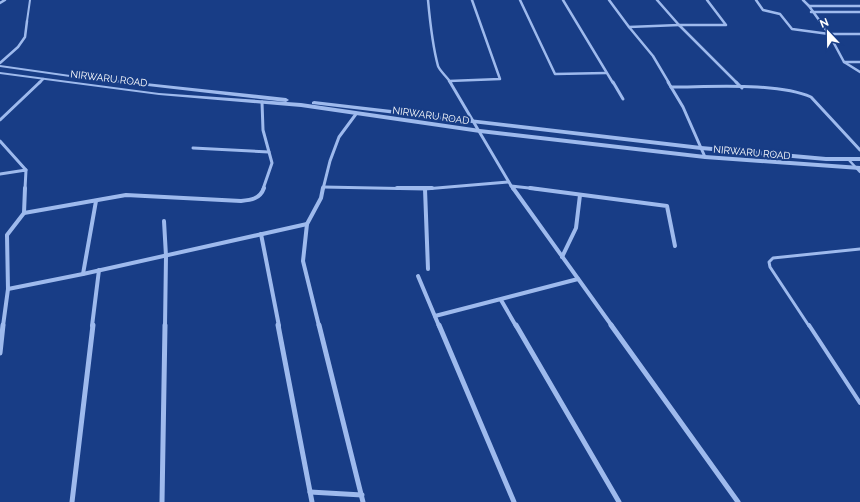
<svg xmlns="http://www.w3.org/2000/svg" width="860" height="502" viewBox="0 0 860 502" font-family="Raleway,sans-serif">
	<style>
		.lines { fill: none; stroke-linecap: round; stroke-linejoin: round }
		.service-far3 { stroke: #9ebaed; stroke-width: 2 }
		.service-far2 { stroke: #9ebaed; stroke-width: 2.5 }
		.service-far1 { stroke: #9ebaed; stroke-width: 3 }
		.service { stroke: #9ebaed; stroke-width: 4 }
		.minor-far3 { stroke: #9ebaed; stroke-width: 2.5 }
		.minor-far2 { stroke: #9ebaed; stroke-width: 3 }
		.minor-far1 { stroke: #9ebaed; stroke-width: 4 }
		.minor { stroke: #9ebaed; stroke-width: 5 }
		.tertiary { fill: #9ebaed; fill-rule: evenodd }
		.labels { text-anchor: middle; stroke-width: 4; stroke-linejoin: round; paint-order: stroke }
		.far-street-label { font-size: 10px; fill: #fff; stroke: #183d86 }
	</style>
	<rect width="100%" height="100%" fill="#183d86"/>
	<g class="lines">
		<polyline class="service-far3" points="27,21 30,0"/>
		<polyline class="service-far2" points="848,159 860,172"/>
		<polyline class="service-far1" points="809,326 770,267 769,262 773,258 860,249"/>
		<polyline class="service" points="809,325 860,403"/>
		<g class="minor-far3">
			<path d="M428 0C430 22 432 44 438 66 439 70 448 78 451 83"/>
			<polyline points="520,0 555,74 606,73"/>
			<polyline points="563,0 613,83"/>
			<polyline points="609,0 629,27 679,25"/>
			<polyline points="657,0 679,25"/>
			<polyline points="707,0 726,25 679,25 737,83"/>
			<polyline points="756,0 763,10 780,14 792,29 829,34 844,62 860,72"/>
			<polyline points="803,0 809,6"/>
			<polyline points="0,3 5,0"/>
			<polyline points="860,6 809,6 829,34 860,34"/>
			<polyline points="811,12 860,12"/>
			<polyline points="629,27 653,56 669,83"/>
			<polyline points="844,62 860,62"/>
			<polyline points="0,63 18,47 25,37 27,21"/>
			<polyline points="449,81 500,79 472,0"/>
			<polyline points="39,83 43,79"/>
		</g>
		<g class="minor-far2">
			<polyline points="450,82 513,189"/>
			<polyline points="613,82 623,99"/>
			<polyline points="668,82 683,107 705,157"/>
			<polyline points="736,82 742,88"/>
			<path d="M671 87C710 87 777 82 811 97L860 150"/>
			<polyline points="262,102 263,130 272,163 263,189"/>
			<polyline points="0,120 40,82"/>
			<polyline points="0,141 26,170"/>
			<polyline points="193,148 269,152"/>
			<polyline points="0,174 26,170 25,189"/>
			<polyline points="511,186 538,189"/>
			<polyline points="323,187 425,189 508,182"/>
			<polyline points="323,189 330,161 339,137 356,114"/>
		</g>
		<g class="minor-far1">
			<polyline points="397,188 432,188"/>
			<polyline points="513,188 612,326"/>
			<polyline points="530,188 667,206 675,246"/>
			<polyline points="425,189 428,269"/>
			<path d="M24 213 126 195 241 201C251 200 260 199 264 188"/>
			<polyline points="164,221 166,256 165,326"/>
			<polyline points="307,224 303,261 319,326"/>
			<polyline points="261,234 279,326"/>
			<polyline points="562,257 576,228 580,195"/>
			<polyline points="83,274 96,201"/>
			<polyline points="418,276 439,326"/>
			<polyline points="8,289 7,235 24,213 25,188"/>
			<polyline points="501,300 516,326"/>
			<polyline points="435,316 578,279"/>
			<polyline points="3,326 8,289 83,274 307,224 321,198 323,188"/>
			<polyline points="92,326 99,270"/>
		</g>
		<g class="minor">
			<polyline points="278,325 312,502"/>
			<polyline points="319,325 363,502"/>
			<polyline points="439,325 514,502"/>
			<polyline points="516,325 619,502"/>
			<polyline points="611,325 738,502"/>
			<polyline points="0,353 3,325"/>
			<polyline points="310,492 362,495"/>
			<polyline points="72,502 93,325"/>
			<polyline points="162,502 165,325"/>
		</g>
		<g class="tertiary">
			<polygon points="0,65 70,75 286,98 289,100 286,102 70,77 0,67"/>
			<polygon points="0,72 159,93 301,103 480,129 705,155 860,166 860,170 705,159 480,133 301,107 159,95 0,74"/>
			<polygon points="314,101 701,146 826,157 860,157 860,161 826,161 701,150 312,104 312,102"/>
		</g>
	</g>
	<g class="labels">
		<g class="far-street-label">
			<text transform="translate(109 78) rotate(7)" y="4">NIRWARU ROAD</text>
			<text transform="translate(431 115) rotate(8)" y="4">NIRWARU ROAD</text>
			<text transform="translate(752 152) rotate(5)" y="4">NIRWARU ROAD</text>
		</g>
	</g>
	<g transform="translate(828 32) rotate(338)" stroke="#183d86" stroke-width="3" paint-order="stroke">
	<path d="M0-3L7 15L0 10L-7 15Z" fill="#ffffff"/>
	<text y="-6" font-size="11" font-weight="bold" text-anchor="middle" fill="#ffffff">N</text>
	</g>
</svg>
